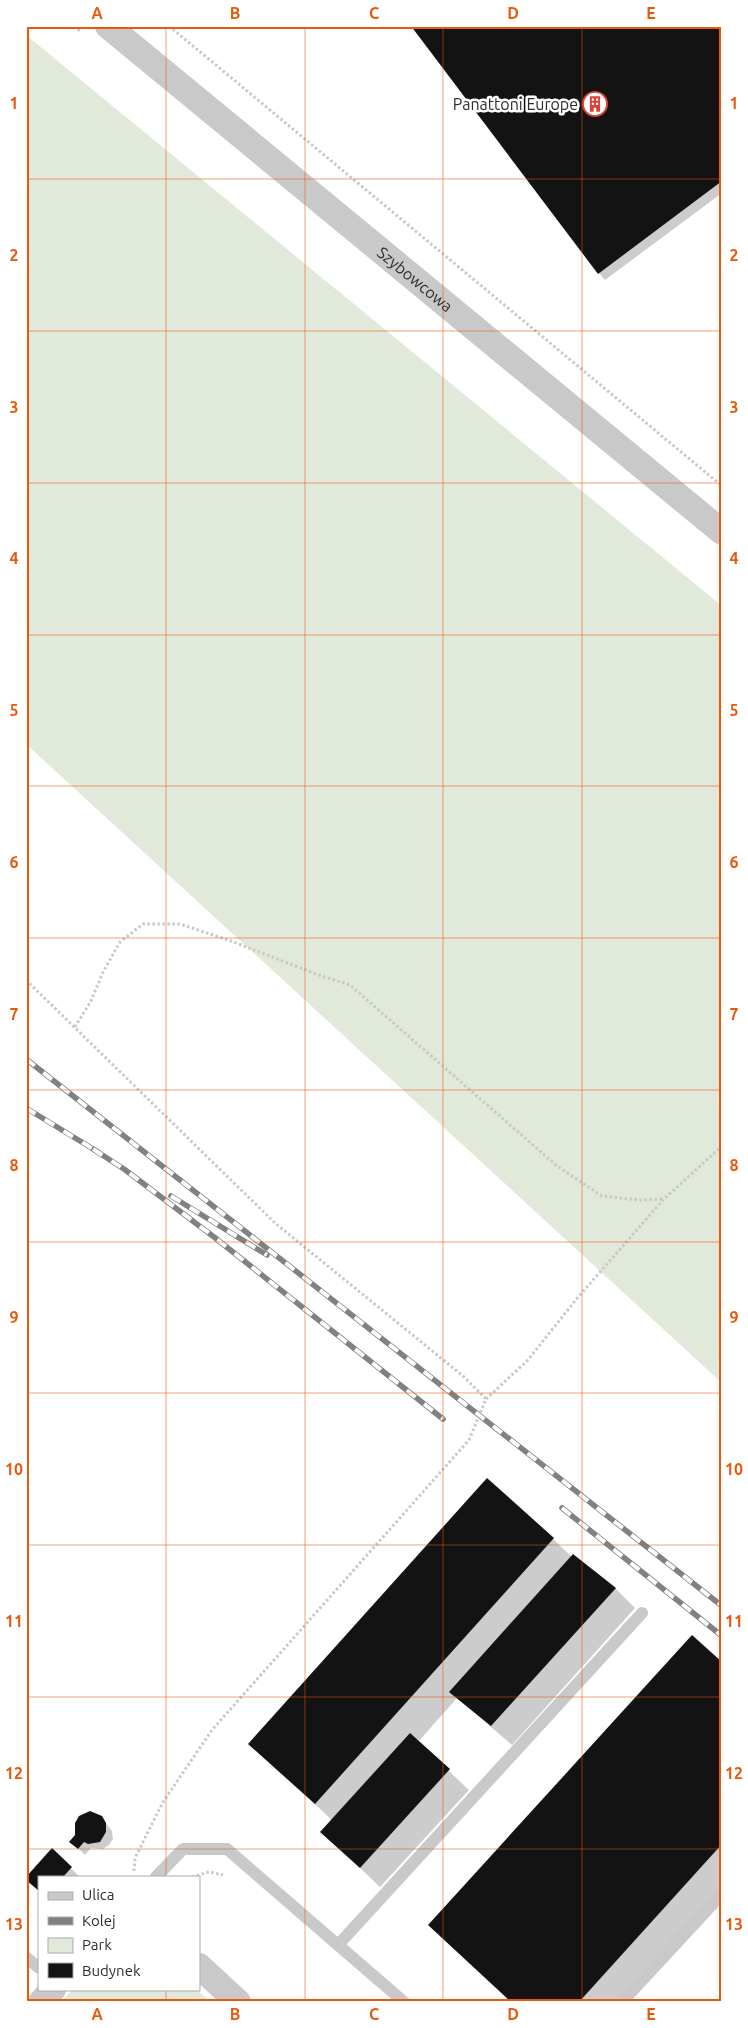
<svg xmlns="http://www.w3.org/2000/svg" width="748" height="2028" viewBox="0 0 748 2028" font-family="Ubuntu,sans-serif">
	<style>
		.green { fill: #e0e9da }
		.shadow { fill: #0003 }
		.building { fill: #131313 }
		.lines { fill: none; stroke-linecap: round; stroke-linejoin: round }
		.path { stroke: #c9c9c9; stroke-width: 3; stroke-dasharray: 2.5 2.5; stroke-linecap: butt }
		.service { stroke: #c9c9c9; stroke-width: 12 }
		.minor { stroke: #c9c9c9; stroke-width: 26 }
		.rail-casing { stroke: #818181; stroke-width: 5.5 }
		.rail { stroke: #fff; stroke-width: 4; stroke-dasharray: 11; stroke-linecap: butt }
		.grid { fill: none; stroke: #e8590c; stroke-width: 1; stroke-opacity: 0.55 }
		.labels { text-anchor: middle; stroke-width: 5; stroke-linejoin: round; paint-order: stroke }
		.poi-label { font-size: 16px; fill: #2c2c2c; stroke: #fff; text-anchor: end }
		.street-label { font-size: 16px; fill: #2c2c2c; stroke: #fff }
		.neatline { fill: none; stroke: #e8590c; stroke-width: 2 }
		.grid-label { font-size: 16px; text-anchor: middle; font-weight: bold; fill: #e8590c }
	</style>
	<rect width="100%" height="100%" fill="#fff"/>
	<g class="green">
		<polygon points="26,35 722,606 722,1383 26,744"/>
		<polygon points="73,1989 196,1989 210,2002 61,2002"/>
	</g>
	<g class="shadow">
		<polygon points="722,26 722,193 605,280 599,273"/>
		<polygon points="553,1539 572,1557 615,1588 635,1608 512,1745 457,1698 418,1742 469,1790 380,1887 322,1832 333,1821 250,1744"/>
		<polygon points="722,1664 722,1896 627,2002 511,2002 429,1925"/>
		<polygon points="101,1817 112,1831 113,1839 109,1845 103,1849 91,1848 85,1855 78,1848"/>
		<polygon points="52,1850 80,1877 39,1877 39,1891 26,1878"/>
	</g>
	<g class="building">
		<polygon points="411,26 722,26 722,181 598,274"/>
		<polygon points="487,1478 554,1538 315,1804 248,1744"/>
		<polygon points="573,1554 616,1588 491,1726 449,1692"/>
		<polygon points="692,1635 722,1662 722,1844 579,2002 511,2002 428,1925"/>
		<polygon points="410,1733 450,1769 360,1868 320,1832"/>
		<polygon points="90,1811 102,1816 106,1823 106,1832 100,1842 88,1844 84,1842 78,1849 69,1842 75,1835 75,1823 79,1816"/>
		<polygon points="52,1848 72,1867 63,1877 39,1877 39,1891 26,1880 26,1877"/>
	</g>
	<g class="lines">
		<g class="path">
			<polyline points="74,26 81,32"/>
			<polyline points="169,26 722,486"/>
			<polyline points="26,980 275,1223 463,1376 486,1399 469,1440 212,1730 163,1802 135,1858 134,1871"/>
			<polyline points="75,1027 91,1001 103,972 120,942 143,924 180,924 231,941 316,974 350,985 557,1166 602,1196 639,1200 664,1199"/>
			<polyline points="486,1399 527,1361 579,1296 664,1199 722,1146"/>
			<polyline points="192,1877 209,1872 223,1875"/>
		</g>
		<g class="service">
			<polyline points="156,1877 183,1849 227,1849 404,2002"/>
			<polyline points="338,1945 642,1613"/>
			<polyline points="26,1957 39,1968"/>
			<polyline points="622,2002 722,1894"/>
		</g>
		<g class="minor">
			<path id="s1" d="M108 26 722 532"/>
			<polyline points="199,1966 238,2002"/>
			<polyline points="41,2002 53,1989"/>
		</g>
		<defs>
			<g id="rail">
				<polyline points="26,1059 722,1606"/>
				<polyline points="26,1108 98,1152"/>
				<polyline points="93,1149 124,1169 214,1237 443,1419"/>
				<polyline points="171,1196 267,1255"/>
				<polyline points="562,1508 722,1636"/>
			</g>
		</defs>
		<use href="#rail" class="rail-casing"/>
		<use href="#rail" class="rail"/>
	</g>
	<path class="grid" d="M166 26V1877M305 26V2002M443 26V2002M582 26V2002M26 179H722M26 331H722M26 483H722M26 635H722M26 786H722M26 938H722M26 1090H722M26 1242H722M26 1393H722M26 1545H722M26 1697H722M26 1849H722M166 1989V2002"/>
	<defs>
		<symbol id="building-ring" viewBox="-11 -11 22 22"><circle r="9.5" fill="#fff" stroke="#dc4036" stroke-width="1.5"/><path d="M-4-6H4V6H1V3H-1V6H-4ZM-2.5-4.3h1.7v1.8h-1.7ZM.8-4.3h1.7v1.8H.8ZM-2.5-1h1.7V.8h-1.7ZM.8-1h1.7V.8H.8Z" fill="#dc4036"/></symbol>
	</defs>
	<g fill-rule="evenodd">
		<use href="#building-ring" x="581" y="90" width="28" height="28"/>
	</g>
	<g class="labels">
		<g class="poi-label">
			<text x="578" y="110">Panattoni Europe</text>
		</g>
		<g class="street-label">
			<text dy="6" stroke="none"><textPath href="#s1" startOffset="398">Szybowcowa</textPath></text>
		</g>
	</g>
	<rect width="748" height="2028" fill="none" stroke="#ffffff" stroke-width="55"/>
	<rect x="38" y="1876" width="162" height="115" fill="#ffffff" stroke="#ababab"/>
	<rect x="48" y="1892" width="25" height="8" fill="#c9c9c9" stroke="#ababab"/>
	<text x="82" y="1900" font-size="15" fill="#2c2c2c">Ulica</text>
	<rect x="48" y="1917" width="25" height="8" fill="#818181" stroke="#ababab"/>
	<text x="82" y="1926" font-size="15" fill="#2c2c2c">Kolej</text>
	<rect x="48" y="1938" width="25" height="15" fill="#e0e9da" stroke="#ababab"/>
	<text x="82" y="1950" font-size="15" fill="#2c2c2c">Park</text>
	<rect x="48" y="1963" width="25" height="15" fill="#131313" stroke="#ababab"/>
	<text x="82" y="1976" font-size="15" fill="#2c2c2c">Budynek</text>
	<rect x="28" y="28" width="692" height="1972" class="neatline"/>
	<g class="grid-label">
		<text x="97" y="19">A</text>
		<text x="235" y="19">B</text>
		<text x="374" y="19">C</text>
		<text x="513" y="19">D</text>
		<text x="651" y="19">E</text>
		<text x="14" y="109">1</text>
		<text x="734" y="109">1</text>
		<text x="14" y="261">2</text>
		<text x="734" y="261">2</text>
		<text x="14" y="413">3</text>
		<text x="734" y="413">3</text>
		<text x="14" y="564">4</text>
		<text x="734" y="564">4</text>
		<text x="14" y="716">5</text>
		<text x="734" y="716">5</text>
		<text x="14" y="868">6</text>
		<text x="734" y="868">6</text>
		<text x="14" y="1020">7</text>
		<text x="734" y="1020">7</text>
		<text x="14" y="1171">8</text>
		<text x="734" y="1171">8</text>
		<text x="14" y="1323">9</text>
		<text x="734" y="1323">9</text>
		<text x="14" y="1475">10</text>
		<text x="734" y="1475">10</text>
		<text x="14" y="1627">11</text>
		<text x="734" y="1627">11</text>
		<text x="14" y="1779">12</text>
		<text x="734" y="1779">12</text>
		<text x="14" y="1930">13</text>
		<text x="734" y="1930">13</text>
		<text x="97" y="2020">A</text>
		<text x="235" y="2020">B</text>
		<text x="374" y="2020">C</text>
		<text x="513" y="2020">D</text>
		<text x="651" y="2020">E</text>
	</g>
</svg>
